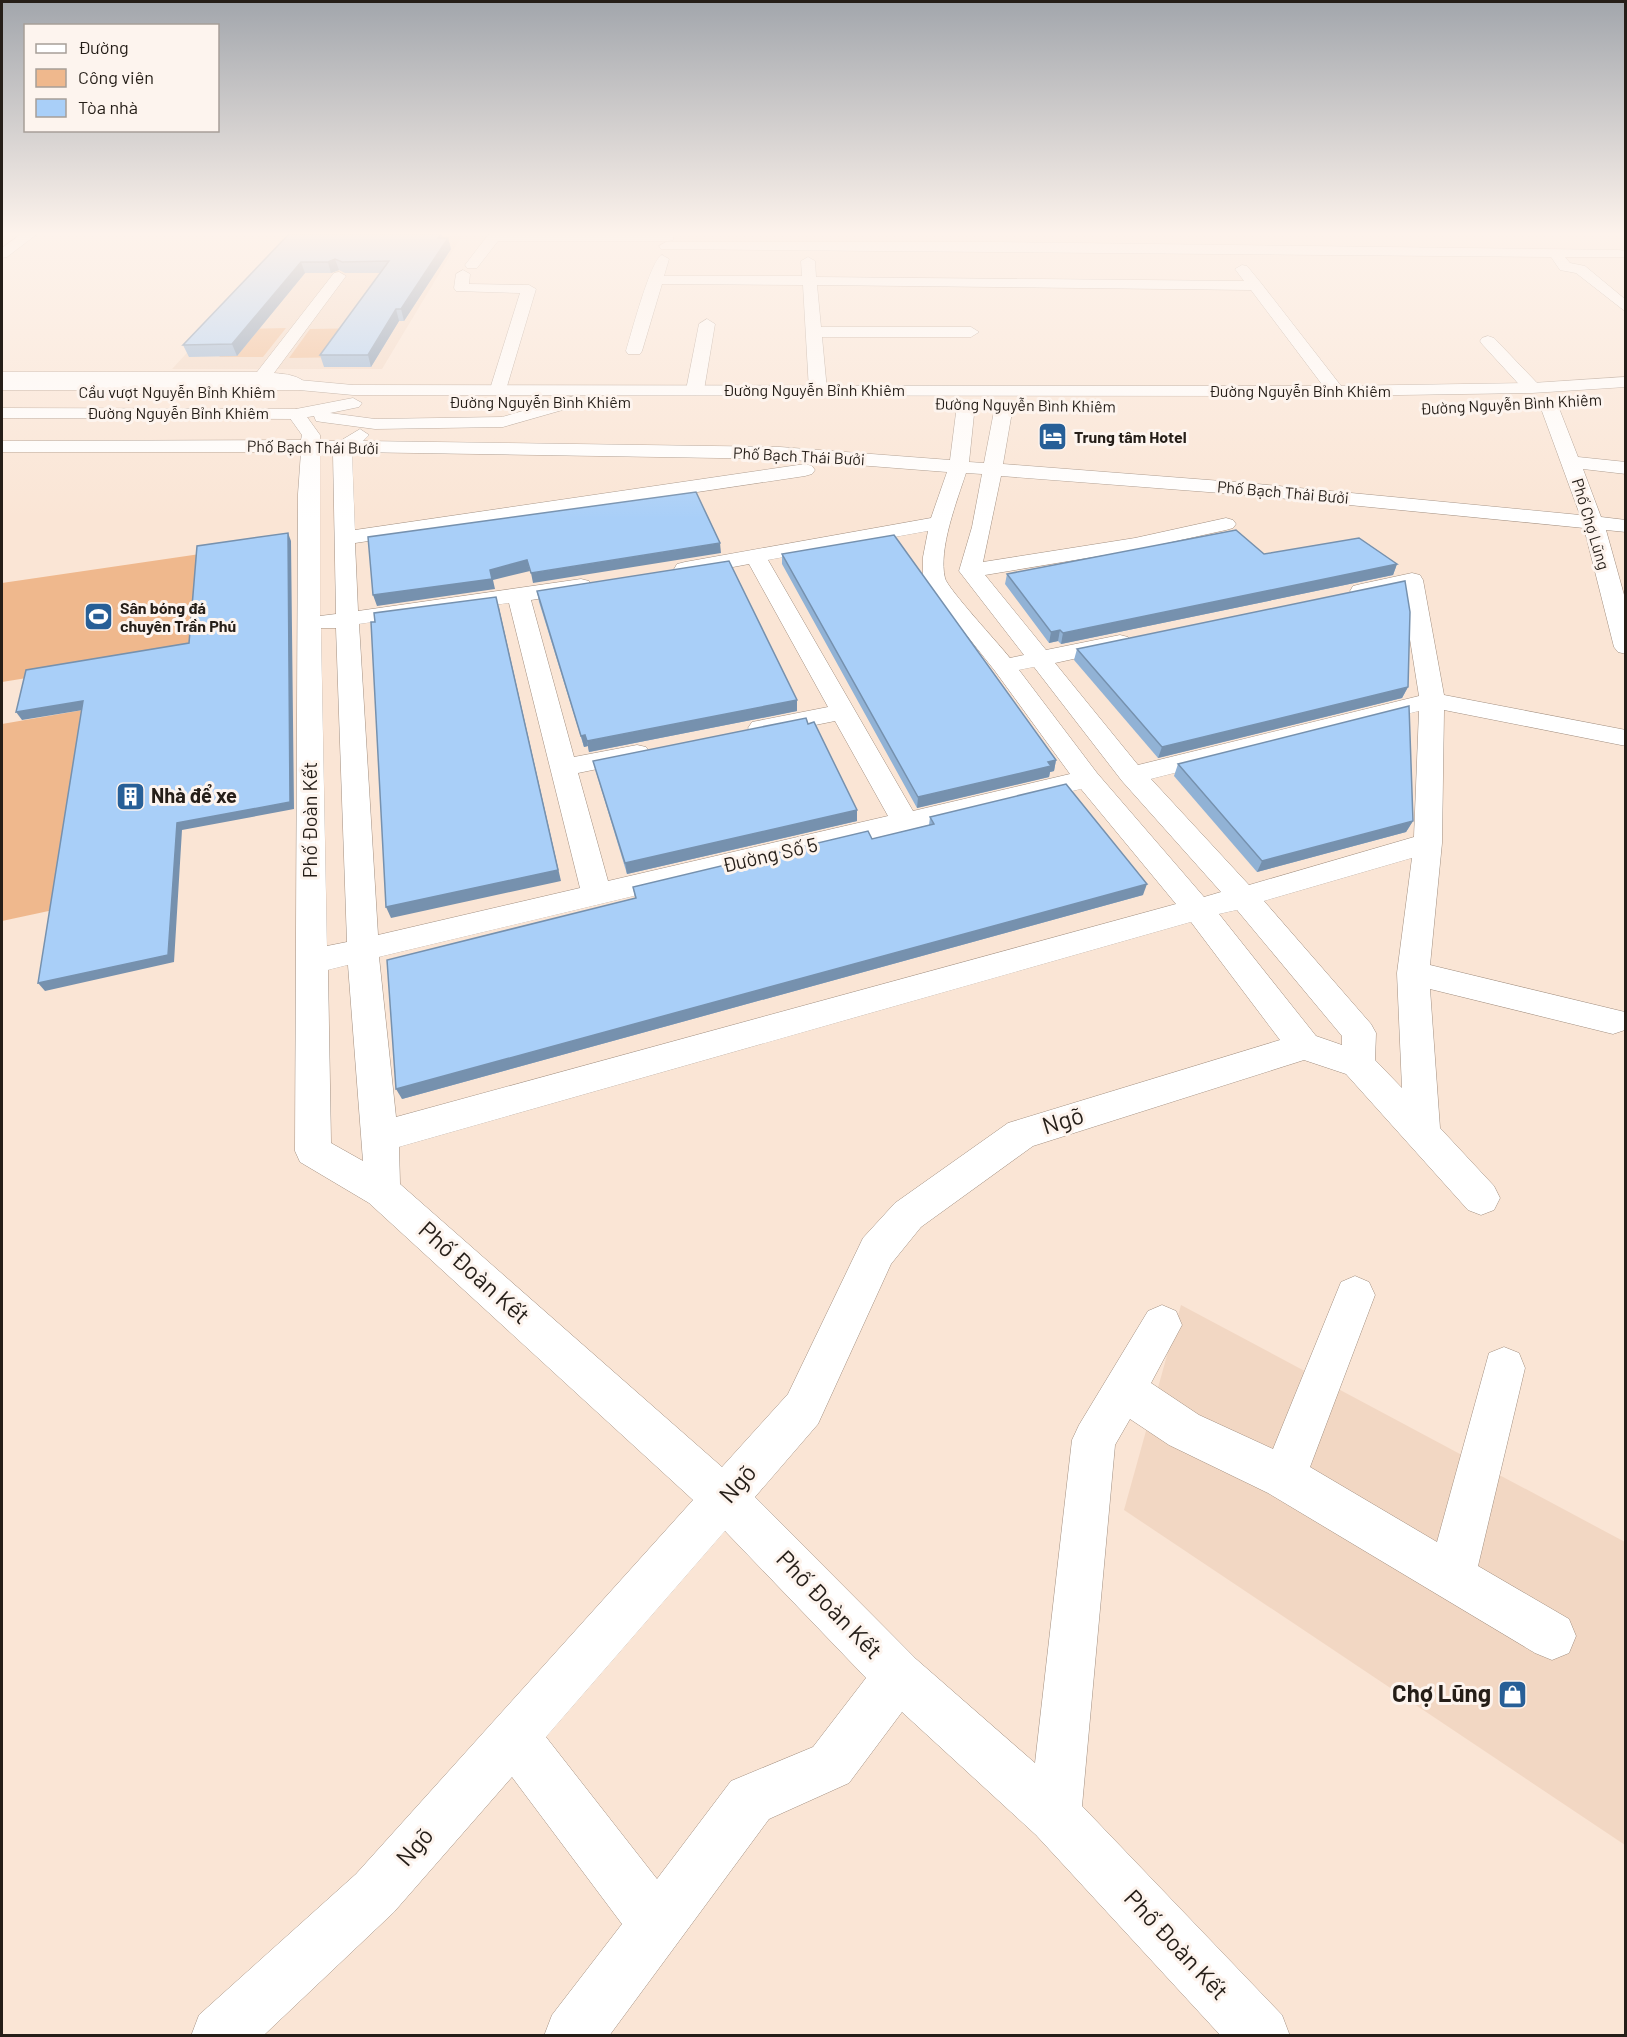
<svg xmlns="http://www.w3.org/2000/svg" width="1627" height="2037" viewBox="0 0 1627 2037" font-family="Barlow,sans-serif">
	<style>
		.built { fill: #f2d7c3 }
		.green { fill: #efb88d }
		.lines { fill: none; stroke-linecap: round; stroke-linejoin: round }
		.minor-casing { stroke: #a28f80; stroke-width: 1 }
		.highway-casing { stroke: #a28f80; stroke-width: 1 }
		.minor { fill: #fff; fill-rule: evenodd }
		.highway { fill: #fff; fill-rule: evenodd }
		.wall { fill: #91b2d5 }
		.shaded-wall { fill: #7691ae }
		.building { fill: #a9cff8; stroke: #7691ae; stroke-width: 1.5 }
		.labels { text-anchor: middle; stroke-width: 6; stroke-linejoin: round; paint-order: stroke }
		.far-street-label { font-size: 16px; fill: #251e18; stroke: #fdf4ee }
		.far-poi-label { font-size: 16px; font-weight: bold; fill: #251e18; stroke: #fdf4ee; text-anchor: start }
		.poi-label { font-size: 20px; font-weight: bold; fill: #251e18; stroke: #fdf4ee; text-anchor: start }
		.street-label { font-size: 20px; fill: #251e18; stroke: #fdf4ee }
		.near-street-label { font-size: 24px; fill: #251e18; stroke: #fdf4ee }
		.near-poi-label { font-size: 24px; font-weight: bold; fill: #251e18; stroke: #fdf4ee; text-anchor: end }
	</style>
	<rect width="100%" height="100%" fill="#fae5d5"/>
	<g class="built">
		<polygon points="297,234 463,234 382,369 172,369"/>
		<polygon points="1181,1305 1625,1542 1625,1845 1124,1510"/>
	</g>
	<g class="green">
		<polygon points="286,328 263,357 219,357 245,329"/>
		<polygon points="368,328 349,357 289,358 310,329"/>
		<polygon points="200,554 193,651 2,682 2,583"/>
		<polygon points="89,709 58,909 2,921 2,724"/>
	</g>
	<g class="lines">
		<defs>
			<g id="minor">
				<polygon points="21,234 37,234 7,257 2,258 2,248"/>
				<polygon points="673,234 673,240 668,241 498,241 477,268 467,268 465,265 488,235 492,234"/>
				<polygon points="666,242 993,242 1620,250 1626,252 1625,257 1565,257 1570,263 1585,266 1626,300 1626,312 1576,273 1560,270 1551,257 661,249 659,246"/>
				<path d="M662 255 669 259 664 276H802L801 261 808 257 815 261 816 277 1244 281 1235 269 1242 265 1247 266 1261 283 1345 391 1336 396 1330 395 1251 290 817 285 821 327H971L979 332 971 337H822L827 390 818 395 809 390 803 285 662 284 642 351 640 354H628L626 351C631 335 651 258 662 255Z"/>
				<polygon points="463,270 470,274 469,284 529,285 536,289 505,393 493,393 490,389 520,293 456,291 454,288 456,274"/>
				<path d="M339 272 346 276 274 373C286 374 299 375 308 385L305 389C296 391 274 383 262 382H2V372H257L334 273Z"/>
				<polygon points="707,319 715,324 704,390 695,395 686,390 699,324"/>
				<polygon points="1488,336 1494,338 1538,384 1541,388 1538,392 1526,392 1482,344 1480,341 1482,338"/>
				<path d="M1548 398 1557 403 1578 457 1626 462V474L1583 469 1601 517 1626 520V532L1606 530 1626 602V654L1618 652 1614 647 1584 528 1247 495 1001 476 983 562 1135 538 1226 518 1233 520 1236 524 1233 528 1226 530 1135 550 985 575 1046 650 1120 635 1128 637 1132 642 1128 647 1055 663 1138 765 1419 696 1402 589 1361 598 1353 596 1350 591 1353 586 1361 584 1412 573 1420 575 1423 580 1444 695 1626 730V746L1444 710 1442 843 1430 965 1625 1012V1030L1613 1034 1430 989 1440 1128 1494 1186 1500 1198 1494 1210 1481 1215 1468 1210 1346 1074 1304 1060 1033 1146 921 1227 891 1264 818 1424 755 1497 916 1659 1035 1763 1072 1440 1079 1425 1148 1311 1162 1305 1176 1311 1182 1325 1151 1383 1199 1415 1273 1449 1341 1282 1355 1276 1369 1282 1375 1295 1310 1467 1437 1542 1489 1353 1504 1347 1519 1353 1525 1368 1478 1566 1569 1619 1576 1636 1569 1653 1552 1660 1535 1653 1268 1493 1169 1445 1130 1419 1115 1445 1082 1806 1282 2015 1290 2036H1221L1036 1835 902 1712 849 1783 769 1819 609 2036H544L552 2015 622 1924 512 1777 394 1912 263 2036H191L199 2015 356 1874 693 1500 369 1203 300 1162 295 1151 298 494 301 452H2V441L301 440 302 435 287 414 296 409 302 410 320 435V441H340L360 429 369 435 363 441 780 447 950 460 957 405 966 400 975 405 969 462 984 463 995 406 1004 401 1013 406 1003 464 1247 483 1580 515 1539 403ZM320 452H333L336 614 320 616ZM352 452 780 459 947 472 931 518 685 562 677 564 674 569 677 574 685 576 749 564 828 707 752 722 748 728 752 734 761 736 835 721 888 816 608 881 578 773 646 759 650 753 646 747 637 745 574 757 531 600 589 591 592 586 589 581 581 579 358 611 355 543 805 476 812 474 815 470 812 466 805 464 355 530ZM966 473 982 474 972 527 959 571 1024 655 1010 658C1000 645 947 588 945 578 938 549 957 501 966 473ZM928 531 923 557V580L995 671 1070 774 913 811 768 560ZM509 603 580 888 378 935 359 624ZM321 628H336L347 942 327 946ZM1034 667 1122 781 1221 892 1204 897 1097 773 1019 670ZM1419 711 1414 837 1249 885 1151 779ZM1081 789 1176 904 396 1117 379 957ZM1412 858 1397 973 1402 1088 1375 1060 1376 1033 1371 1024 1264 901ZM1237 910 1342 1036V1045L1316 1036 1219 914ZM1191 922 1280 1040 1008 1123 895 1203 863 1238 788 1394 722 1467 400 1184 399 1147ZM348 965 363 1161 331 1143 328 970ZM725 1531 866 1678 813 1747 731 1781 657 1879 546 1737Z"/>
			</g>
			<g id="highway">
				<polygon points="1626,377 1626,387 1532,393 1336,396 353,395 299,390 2,390 2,380 299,380 353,385 1336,386 1532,383"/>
				<polygon points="574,396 580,397 583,401 580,405 503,427 375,429 322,422 316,421 314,416 296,419 2,418 2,408 296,409 353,398 362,403 359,407 330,413 375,419 502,417"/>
			</g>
		</defs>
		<use href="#minor" class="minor-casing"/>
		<use href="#highway" class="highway-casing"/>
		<use href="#minor" class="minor"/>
		<use href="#highway" class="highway"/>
	</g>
	<g class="wall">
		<polygon points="289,234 442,234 442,238 448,238 451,249 404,321 399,321 371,367 324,367 320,355 381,273 345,273 339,270 331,273 305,273 237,356 189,357 183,345"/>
		<polygon points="782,554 1056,760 1054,771 1050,772 1049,777 917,808 782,564"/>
		<polygon points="1264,554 1397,564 1393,575 1061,644 1058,641 1049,643 1005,584 1007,574"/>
		<polygon points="537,591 797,711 589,752 588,746 584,747 539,602"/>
		<polygon points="1077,649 1408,687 1402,698 1158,758 1074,660"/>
		<polygon points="593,761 857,821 627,874 596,772"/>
		<polygon points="1178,764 1413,821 1406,832 1257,872 1174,776"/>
		<polygon points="930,817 1143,895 402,1099 635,898 633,887 872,839 929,825"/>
	</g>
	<g class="shaded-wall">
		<polygon points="448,238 451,249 404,321 401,309"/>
		<polygon points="335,259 339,270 331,273 328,262"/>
		<polygon points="301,262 305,273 237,356 232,344"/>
		<polygon points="396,309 399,321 371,367 368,355"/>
		<polygon points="288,533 291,541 294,809 182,830 174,962 45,991 38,983 177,823"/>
		<polygon points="720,543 721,553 533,583 531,573"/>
		<polygon points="527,560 530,571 493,580 495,589 377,606 373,595 490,570"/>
		<polygon points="1397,564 1393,575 1061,644 1063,633"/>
		<polygon points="499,608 561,881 391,918 386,907"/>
		<polygon points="1060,630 1058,641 1049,643 1051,632"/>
		<polygon points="1408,687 1402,698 1158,758 1162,747"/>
		<polygon points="797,700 797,711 589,752 587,741"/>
		<polygon points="83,701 89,709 22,720 16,712"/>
		<polygon points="585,735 588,746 584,747 581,736"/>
		<polygon points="1056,760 1054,771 1050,772 1049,777 917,808 918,797"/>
		<polygon points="857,810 857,821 627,874 625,863"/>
		<polygon points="1413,821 1406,832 1257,872 1262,861"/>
		<polygon points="1147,884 1143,895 402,1099 396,1089"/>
	</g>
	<g class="building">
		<polygon points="289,234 441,234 438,238 448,238 401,309 396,309 368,355 320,355 389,261 342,262 335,259 328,262 301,262 232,344 183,345"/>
		<polygon points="696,492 720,543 531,573 527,560 490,570 492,579 373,595 368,537"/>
		<polygon points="1236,530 1264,554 1359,538 1397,564 1063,633 1060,630 1051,632 1007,574"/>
		<polygon points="288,533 290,802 177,823 168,955 38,983 83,701 16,712 26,670 189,643 197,546"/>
		<polygon points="894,535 1056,760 1048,762 1051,766 918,797 782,554"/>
		<polygon points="729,561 797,700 587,741 585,735 581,736 537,591"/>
		<polygon points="1405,581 1410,612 1408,687 1162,747 1077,649"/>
		<polygon points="496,597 558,870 386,907 371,622 375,622 374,613"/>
		<polygon points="1409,706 1413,821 1262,861 1178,764"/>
		<polygon points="806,718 808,724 814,722 857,810 625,863 593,761"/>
		<polygon points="1066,784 1147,884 396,1089 387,960 636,898 633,887 868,831 872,839 934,824 930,817"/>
	</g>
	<linearGradient id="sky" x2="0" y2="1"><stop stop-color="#a2a6ac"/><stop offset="0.45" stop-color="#fdf3ec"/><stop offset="1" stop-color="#fdf3ec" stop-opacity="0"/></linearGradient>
	<rect width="1627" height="519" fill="url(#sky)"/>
	<defs>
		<symbol id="hotel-square" viewBox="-11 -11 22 22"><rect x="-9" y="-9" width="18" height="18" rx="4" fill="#275f97" stroke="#fdf4ee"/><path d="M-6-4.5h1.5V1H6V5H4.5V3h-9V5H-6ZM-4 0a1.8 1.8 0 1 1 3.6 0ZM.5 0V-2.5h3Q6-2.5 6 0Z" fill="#fff"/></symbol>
		<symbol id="stadium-square" viewBox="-11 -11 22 22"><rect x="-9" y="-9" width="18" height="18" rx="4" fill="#275f97" stroke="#fdf4ee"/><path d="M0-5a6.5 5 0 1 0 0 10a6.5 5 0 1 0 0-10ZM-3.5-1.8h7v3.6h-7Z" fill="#fff"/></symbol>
		<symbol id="building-square" viewBox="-11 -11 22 22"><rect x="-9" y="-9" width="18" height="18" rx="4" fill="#275f97" stroke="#fdf4ee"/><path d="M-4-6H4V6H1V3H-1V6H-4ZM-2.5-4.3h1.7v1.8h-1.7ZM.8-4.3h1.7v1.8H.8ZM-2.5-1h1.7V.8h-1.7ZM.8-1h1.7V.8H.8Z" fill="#fff"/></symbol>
		<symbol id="shop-square" viewBox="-11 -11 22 22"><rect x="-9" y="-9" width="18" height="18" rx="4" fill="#275f97" stroke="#fdf4ee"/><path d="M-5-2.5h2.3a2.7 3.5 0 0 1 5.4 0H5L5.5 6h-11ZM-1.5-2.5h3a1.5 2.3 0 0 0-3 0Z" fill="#fff"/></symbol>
	</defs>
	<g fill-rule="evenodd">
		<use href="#hotel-square" x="1036" y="420" width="33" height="33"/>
		<use href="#stadium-square" x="82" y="600" width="33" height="33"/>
		<use href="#building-square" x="114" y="780" width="33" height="33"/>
		<use href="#shop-square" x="1496" y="1678" width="33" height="33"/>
	</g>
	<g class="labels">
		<g class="far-street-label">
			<text x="814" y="396">Đường Nguyễn Bỉnh Khiêm</text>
			<text x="1300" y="397">Đường Nguyễn Bỉnh Khiêm</text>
			<text x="177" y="398">Cầu vượt Nguyễn Bỉnh Khiêm</text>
			<text x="540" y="408">Đường Nguyễn Bình Khiêm</text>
			<text transform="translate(1511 404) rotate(-3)" y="6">Đường Nguyễn Bình Khiêm</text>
			<text transform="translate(1025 405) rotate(1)" y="6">Đường Nguyễn Bình Khiêm</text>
			<text x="178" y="419">Đường Nguyễn Bỉnh Khiêm</text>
			<text transform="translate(313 447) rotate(1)" y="6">Phố Bạch Thái Bưởi</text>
			<text transform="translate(799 456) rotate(3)" y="6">Phố Bạch Thái Bưởi</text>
			<text transform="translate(1283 492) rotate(5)" y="6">Phố Bạch Thái Bưởi</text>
			<text transform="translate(1591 524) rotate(73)" y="6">Phố Chợ Lũng</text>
		</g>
		<g class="far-poi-label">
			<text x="1074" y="443">Trung tâm Hotel</text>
			<text x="120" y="614">Sân bóng đá<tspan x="120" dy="18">chuyên Trần Phú</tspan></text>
		</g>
		<g class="poi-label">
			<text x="151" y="803">Nhà để xe</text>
		</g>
		<g class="street-label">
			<text transform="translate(310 820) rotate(-90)" y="7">Phố Đoàn Kết</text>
			<text transform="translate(770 855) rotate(-13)" y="7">Đường Số 5</text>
		</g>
		<g class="near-street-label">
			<text transform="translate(1063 1121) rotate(-17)" y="8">Ngõ</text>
			<text transform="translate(474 1273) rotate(42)" y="8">Phố Đoàn Kết</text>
			<text transform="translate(738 1484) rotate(-49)" y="8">Ngõ</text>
			<text transform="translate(829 1605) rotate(46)" y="8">Phố Đoàn Kết</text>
			<text transform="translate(415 1847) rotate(-49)" y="8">Ngõ</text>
			<text transform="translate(1176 1945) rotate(47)" y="8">Phố Đoàn Kết</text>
		</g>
		<g class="near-poi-label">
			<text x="1491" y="1702">Chợ Lũng</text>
		</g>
	</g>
	<rect width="1627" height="2037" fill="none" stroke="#251e18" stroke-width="6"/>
	<rect x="24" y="24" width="195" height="108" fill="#fdf4ee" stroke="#a79e98" stroke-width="1.5"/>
	<rect x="36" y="44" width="30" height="9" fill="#ffffff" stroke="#a79e98" stroke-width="1.5"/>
	<text x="78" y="54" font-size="18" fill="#251e18">Đường</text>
	<rect x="36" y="69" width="30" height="18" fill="#efb88d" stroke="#a79e98" stroke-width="1.5"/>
	<text x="78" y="84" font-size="18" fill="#251e18">Công viên</text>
	<rect x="36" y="99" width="30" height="18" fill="#a9cff8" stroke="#a79e98" stroke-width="1.5"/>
	<text x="78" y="114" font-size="18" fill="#251e18">Tòa nhà</text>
</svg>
